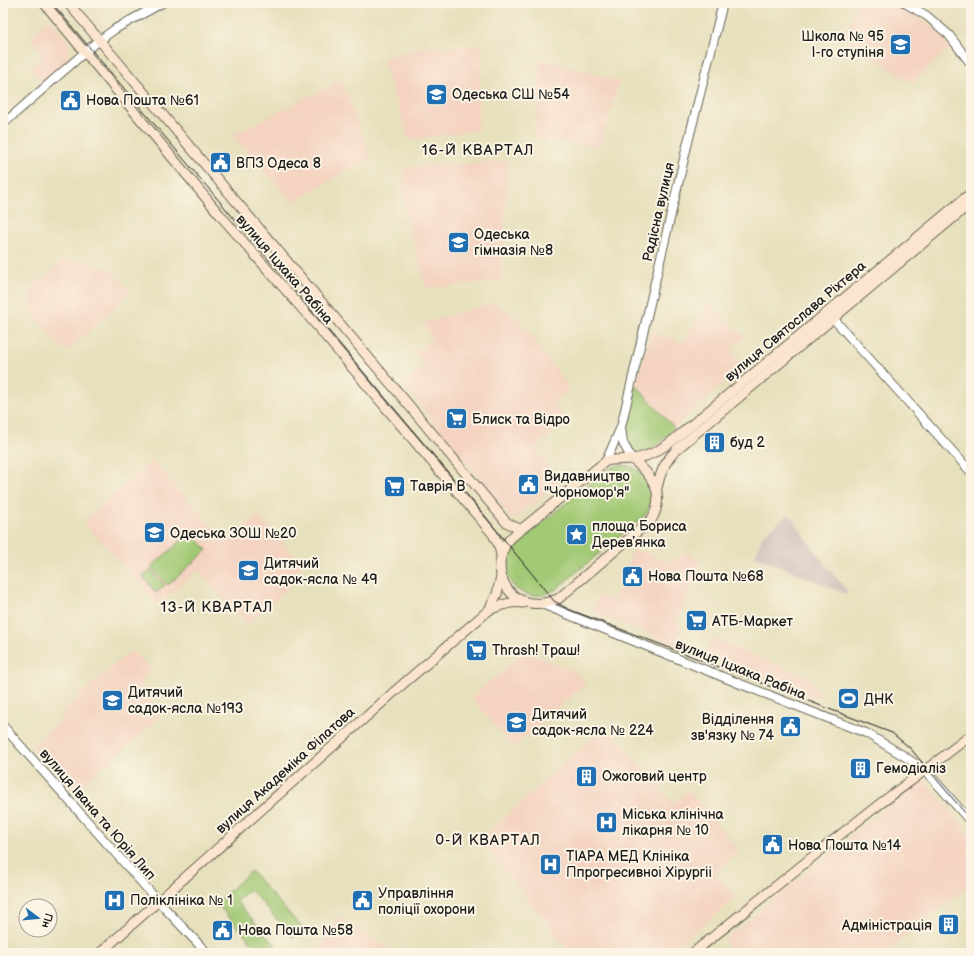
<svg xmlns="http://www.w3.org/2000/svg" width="974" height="956" viewBox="0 0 974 956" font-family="'Balsamiq Sans',sans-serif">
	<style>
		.built { fill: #f4d3c1 }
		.industrial { fill: #d0c0bc }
		.green { fill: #a2c974; stroke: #5f7248 }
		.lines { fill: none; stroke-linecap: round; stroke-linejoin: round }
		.tertiary-casing { stroke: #636154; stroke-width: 10 }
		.secondary-casing { stroke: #636154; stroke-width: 11 }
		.tertiary { stroke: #fff; stroke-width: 8 }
		.secondary { stroke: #fce5cf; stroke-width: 9 }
		.tram { stroke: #1c1c1c; stroke-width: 1 }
		.labels { text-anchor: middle; stroke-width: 4; stroke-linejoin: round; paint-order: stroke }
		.poi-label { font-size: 14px; fill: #1c1c1c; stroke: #fcf5e5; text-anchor: start }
		.street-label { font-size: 14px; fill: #1c1c1c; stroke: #fcf5e5 }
		.neighbourhood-label { font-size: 15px; letter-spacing: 1px; fill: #1c1c1c; stroke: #fcf5e5 }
	</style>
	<rect width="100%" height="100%" fill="#fcf5e5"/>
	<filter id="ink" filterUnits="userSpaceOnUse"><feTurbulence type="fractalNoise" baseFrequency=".025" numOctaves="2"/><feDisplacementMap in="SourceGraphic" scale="8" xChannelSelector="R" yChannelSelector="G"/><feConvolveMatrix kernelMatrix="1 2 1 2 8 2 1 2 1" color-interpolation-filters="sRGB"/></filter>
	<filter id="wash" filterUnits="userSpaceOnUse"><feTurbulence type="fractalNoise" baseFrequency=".012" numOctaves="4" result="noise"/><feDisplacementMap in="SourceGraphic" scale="16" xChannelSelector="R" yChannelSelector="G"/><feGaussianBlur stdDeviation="0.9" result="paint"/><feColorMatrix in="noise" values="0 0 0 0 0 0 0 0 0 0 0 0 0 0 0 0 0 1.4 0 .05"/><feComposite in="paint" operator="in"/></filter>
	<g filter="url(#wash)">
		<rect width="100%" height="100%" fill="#e7e0bd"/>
		<g class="built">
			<polygon points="856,3 896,3 934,28 951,47 913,83 846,41"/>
			<polygon points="49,18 69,44 68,61 44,82 31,68 45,55 30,37"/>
			<polygon points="482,46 478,130 409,140 382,59 419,48"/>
			<polygon points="541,59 619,81 600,147 535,138"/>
			<polygon points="341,80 371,157 293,202 232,135"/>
			<polygon points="509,161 501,281 426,288 403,204 404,167"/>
			<polygon points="72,259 111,270 129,290 128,294 67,352 49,335 50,332 33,315 31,299 28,293 61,261"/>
			<polygon points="493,303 518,318 569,388 553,402 567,421 535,448 559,481 513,520 402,383 424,365 414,352 432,339 424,323"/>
			<polygon points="707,303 745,337 730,348 742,366 674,428 636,385 651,332 683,343"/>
			<polygon points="152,460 227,543 258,515 303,565 295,573 299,578 248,625 198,570 158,605 84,522"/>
			<polygon points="634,549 669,563 688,553 701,563 676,625 683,628 676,645 592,612 598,596 614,601"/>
			<polygon points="711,638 808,677 820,695 818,698 705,656"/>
			<polygon points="131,650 150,669 144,676 142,681 142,689 158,709 159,718 109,763 103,766 73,792 32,746 62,719 64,709"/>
			<polygon points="523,654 529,654 575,671 586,683 513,747 471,697"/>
			<polygon points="606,726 673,804 689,791 739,851 715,873 736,898 668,953 571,953 480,840"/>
			<polygon points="922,778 971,837 971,884 884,953 734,953 724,940"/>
			<polygon points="337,916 395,953 318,953"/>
		</g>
		<polygon class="industrial" points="789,514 820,558 849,593 844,593 755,556 763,535"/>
		<g class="green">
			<path d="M636 385 674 428C662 439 648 459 631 450L623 433Z"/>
			<path d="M620 465C647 465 661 492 645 515L555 590C522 609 492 575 514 546L604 472 613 467Z"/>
			<polygon points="191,532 207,550 168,585 151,567"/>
			<polygon points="151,570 165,585 156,593 143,577"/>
			<polygon points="251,871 303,929 293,938 250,889 236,901 282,953 261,953 216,903"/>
		</g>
	</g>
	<g filter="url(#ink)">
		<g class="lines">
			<defs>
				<g id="tertiary">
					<polyline points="905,3 927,16 949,35 971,64"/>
					<polyline points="3,124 92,46 115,29 162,3"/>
					<polyline points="830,315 971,472"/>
					<polyline points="621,427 623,443 632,459"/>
					<polyline points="606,461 621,427 687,146 723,3"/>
					<polyline points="542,604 743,685 866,733 904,756 924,770 933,779 971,822"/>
					<polyline points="3,726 158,901 207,953"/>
				</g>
				<g id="secondary">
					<polyline points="44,3 220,215 305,312 493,534 499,546 501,555"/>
					<polyline points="68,3 402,397 506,522 521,530"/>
					<path d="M632 459C652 475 666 493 652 519L558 599C550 602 541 605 531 603 499 598 490 557 513 536L606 461C615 459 622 460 631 459 647 458 659 450 671 442L971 193"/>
					<path d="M657 488C661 470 665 462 677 449L971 203"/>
					<polyline points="489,610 497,594 501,576"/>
					<path d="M100 953 403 684 489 610C500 605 511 601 523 603"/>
					<path d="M693 953C753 905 811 857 872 810 905 785 938 761 971 735"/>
				</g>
			</defs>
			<use href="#tertiary" class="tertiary-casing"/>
			<use href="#secondary" class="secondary-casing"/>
			<use href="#tertiary" class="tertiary"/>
			<use href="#secondary" class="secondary"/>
			<polyline class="tram" points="52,3 485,516 554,601 568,609 892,733 910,748 971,820"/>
		</g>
	</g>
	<defs>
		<symbol id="school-square" viewBox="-11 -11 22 22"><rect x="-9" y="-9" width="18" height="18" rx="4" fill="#1f6fb2" stroke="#fcf5e5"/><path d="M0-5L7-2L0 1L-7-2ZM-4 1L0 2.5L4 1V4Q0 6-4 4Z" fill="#fff"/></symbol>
		<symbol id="civic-square" viewBox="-11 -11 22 22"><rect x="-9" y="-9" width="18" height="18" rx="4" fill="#1f6fb2" stroke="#fcf5e5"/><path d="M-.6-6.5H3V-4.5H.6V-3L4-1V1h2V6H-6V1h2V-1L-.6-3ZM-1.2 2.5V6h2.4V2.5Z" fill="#fff"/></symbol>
		<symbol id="supermarket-square" viewBox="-11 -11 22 22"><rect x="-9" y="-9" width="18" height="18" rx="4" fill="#1f6fb2" stroke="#fcf5e5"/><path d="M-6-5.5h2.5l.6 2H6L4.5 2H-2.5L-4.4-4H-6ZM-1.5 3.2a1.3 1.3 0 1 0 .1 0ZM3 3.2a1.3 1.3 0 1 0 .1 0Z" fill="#fff"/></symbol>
		<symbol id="building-square" viewBox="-11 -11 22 22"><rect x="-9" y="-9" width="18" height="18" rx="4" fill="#1f6fb2" stroke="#fcf5e5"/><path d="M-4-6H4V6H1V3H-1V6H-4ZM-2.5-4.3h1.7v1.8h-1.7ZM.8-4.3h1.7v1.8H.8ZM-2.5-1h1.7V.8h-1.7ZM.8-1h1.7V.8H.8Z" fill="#fff"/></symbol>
		<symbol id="sight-square" viewBox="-11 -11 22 22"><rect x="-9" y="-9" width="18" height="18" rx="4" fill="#1f6fb2" stroke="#fcf5e5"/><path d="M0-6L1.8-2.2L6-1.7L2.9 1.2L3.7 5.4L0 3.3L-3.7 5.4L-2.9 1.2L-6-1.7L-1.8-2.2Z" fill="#fff"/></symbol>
		<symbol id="stadium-square" viewBox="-11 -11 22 22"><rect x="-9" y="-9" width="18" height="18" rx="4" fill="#1f6fb2" stroke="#fcf5e5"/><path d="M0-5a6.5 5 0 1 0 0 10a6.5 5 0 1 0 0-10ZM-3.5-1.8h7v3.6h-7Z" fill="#fff"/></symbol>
		<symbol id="hospital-square" viewBox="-11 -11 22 22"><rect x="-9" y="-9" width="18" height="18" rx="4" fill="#1f6fb2" stroke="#fcf5e5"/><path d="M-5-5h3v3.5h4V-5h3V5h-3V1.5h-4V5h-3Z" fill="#fff"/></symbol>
	</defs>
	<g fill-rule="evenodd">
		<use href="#school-square" x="888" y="32" width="25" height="25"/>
		<use href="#school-square" x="424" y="82" width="25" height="25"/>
		<use href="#civic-square" x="58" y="88" width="25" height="25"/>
		<use href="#civic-square" x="208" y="150" width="25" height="25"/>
		<use href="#school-square" x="446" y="230" width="25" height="25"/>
		<use href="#supermarket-square" x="444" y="406" width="25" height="25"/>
		<use href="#building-square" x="702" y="430" width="25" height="25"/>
		<use href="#civic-square" x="516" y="472" width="25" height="25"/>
		<use href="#supermarket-square" x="382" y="474" width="25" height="25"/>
		<use href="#school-square" x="142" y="520" width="25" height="25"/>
		<use href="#sight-square" x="564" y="522" width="25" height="25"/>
		<use href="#school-square" x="236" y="558" width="25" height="25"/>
		<use href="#civic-square" x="620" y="564" width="25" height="25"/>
		<use href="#supermarket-square" x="684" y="608" width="25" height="25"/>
		<use href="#supermarket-square" x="464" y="638" width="25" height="25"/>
		<use href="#stadium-square" x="836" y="686" width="25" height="25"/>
		<use href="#school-square" x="100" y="688" width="25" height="25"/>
		<use href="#school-square" x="504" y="710" width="25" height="25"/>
		<use href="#civic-square" x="778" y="714" width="25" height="25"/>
		<use href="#building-square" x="848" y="756" width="25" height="25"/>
		<use href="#building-square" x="574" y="764" width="25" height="25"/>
		<use href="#hospital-square" x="594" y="810" width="25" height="25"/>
		<use href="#civic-square" x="760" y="832" width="25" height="25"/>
		<use href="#hospital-square" x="538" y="852" width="25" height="25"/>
		<use href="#hospital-square" x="102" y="888" width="25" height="25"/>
		<use href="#civic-square" x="350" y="888" width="25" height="25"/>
		<use href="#building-square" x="936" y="912" width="25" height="25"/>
		<use href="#civic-square" x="210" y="918" width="25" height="25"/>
	</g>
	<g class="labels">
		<g class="poi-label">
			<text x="884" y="41" text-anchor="end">Школа № 95<tspan x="884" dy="16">І-го ступіня</tspan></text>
			<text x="452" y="99">Одеська СШ №54</text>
			<text x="86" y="105">Нова Пошта №61</text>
			<text x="236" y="168">ВПЗ Одеса 8</text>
			<text x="474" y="239">Одеська<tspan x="474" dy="16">гімназія №8</tspan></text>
			<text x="472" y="424">Блиск та Відро</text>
			<text x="730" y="447">буд 2</text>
			<text x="544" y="481">Видавництво<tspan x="544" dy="16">"Чорномор'я"</tspan></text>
			<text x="410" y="491">Таврія В</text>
			<text x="592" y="531">площа Бориса<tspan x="592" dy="16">Деревʼянка</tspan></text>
			<text x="170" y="538">Одеська ЗОШ №20</text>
			<text x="264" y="568">Дитячий<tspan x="264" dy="16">садок-ясла № 49</tspan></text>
			<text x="648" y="581">Нова Пошта №68</text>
			<text x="712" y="626">АТБ-Маркет</text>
			<text x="492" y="655">Thrash! Траш!</text>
			<text x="128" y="697">Дитячий<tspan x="128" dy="16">садок-ясла №193</tspan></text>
			<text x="864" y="704">ДНК</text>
			<text x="532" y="719">Дитячий<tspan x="532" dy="16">садок-ясла № 224</tspan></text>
			<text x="774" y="724" text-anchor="end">Відділення<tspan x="774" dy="16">зв'язку № 74</tspan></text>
			<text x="876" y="773">Гемодіаліз</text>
			<text x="602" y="781">Ожоговий центр</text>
			<text x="622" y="819">Міська клінічна<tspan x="622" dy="16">лікарня № 10</tspan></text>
			<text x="788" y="850">Нова Пошта №14</text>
			<text x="566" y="861">ТІАРА МЕД Клініка<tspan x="566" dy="16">Ппрогресивноі Хірургіі</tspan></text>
			<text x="378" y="898">Управління<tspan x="378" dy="16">поліції охорони</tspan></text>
			<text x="130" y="905">Поліклініка № 1</text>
			<text x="932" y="930" text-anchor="end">Адміністрація</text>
			<text x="238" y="935">Нова Пошта №58</text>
		</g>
		<g class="street-label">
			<text transform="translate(658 212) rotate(-77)" y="5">Радісна вулиця</text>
			<text transform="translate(285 269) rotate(49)" y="5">вулиця Іцхака Рабіна</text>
			<text transform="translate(795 321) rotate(-40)" y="5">вулиця Святослава Ріхтера</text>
			<text transform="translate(741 669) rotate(22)" y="5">вулиця Іцхака Рабіна</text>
			<text transform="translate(285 770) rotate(-42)" y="5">вулиця Академіка Філатова</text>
			<text transform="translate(98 814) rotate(49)" y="5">вулиця Івана та Юрія Лип</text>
		</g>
		<g class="neighbourhood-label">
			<text x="478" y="155">16-Й КВАРТАЛ</text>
			<text x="217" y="612">13-Й КВАРТАЛ</text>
			<text x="488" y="845">0-Й КВАРТАЛ</text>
		</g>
	</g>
	<rect width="974" height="956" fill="none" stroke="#fcf5e5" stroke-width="16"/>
	<g transform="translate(38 918) rotate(106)"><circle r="19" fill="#fcf5e5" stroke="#a29e95"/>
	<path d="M0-3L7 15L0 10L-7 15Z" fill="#1f6fb2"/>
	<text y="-6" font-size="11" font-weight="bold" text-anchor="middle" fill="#1c1c1c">Пн</text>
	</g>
</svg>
